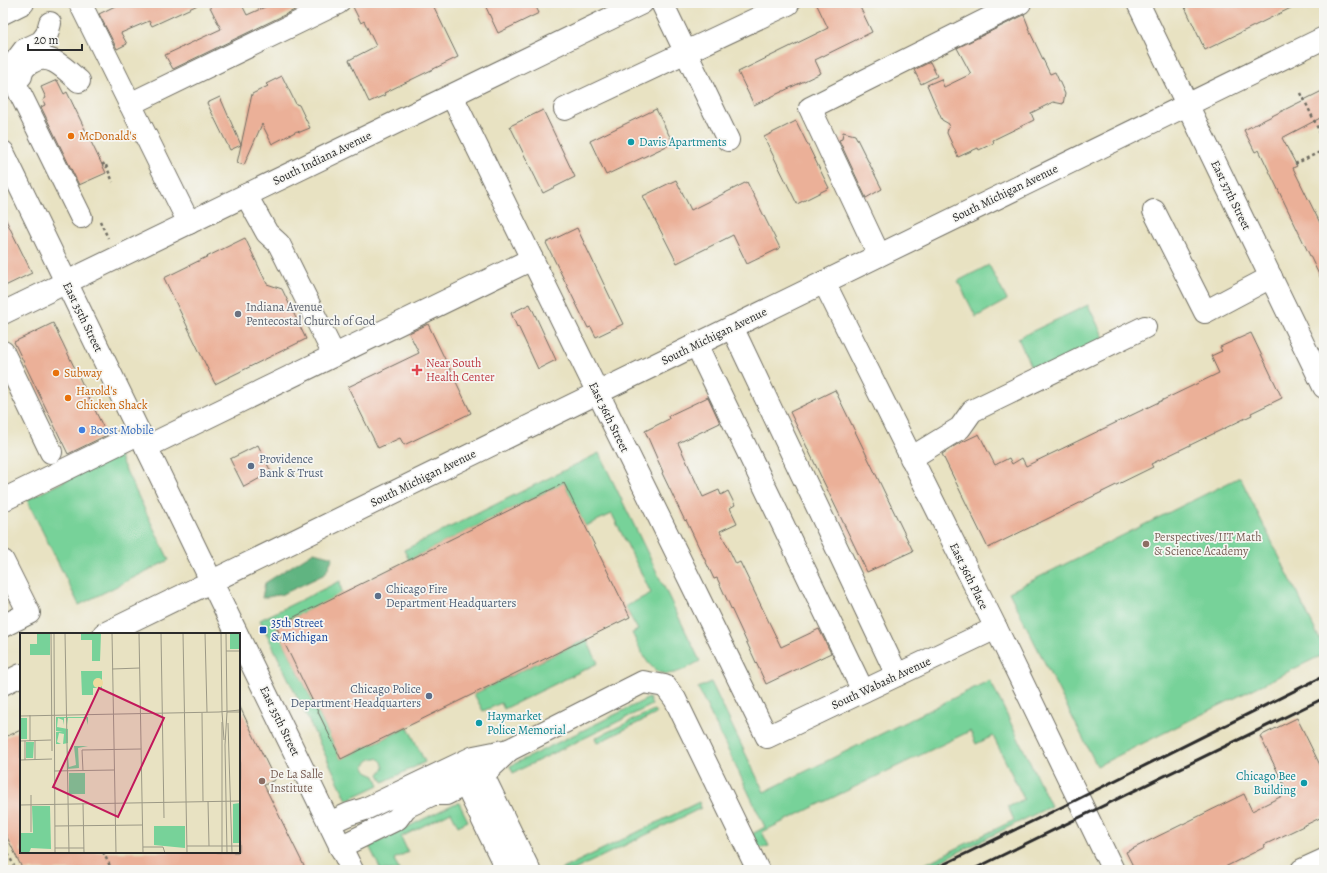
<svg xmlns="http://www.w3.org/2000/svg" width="1327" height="873" viewBox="0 0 1327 873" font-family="Alegreya,serif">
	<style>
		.green { fill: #77d299; stroke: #517e62 }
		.forest { fill: #61b481; stroke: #467056 }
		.building { fill: #ebb098 }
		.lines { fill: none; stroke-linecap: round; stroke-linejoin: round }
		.minor-casing { stroke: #6d6b60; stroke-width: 24 }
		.major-casing { stroke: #6d6b60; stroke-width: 24 }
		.path { stroke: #6d6b60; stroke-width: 2.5; stroke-dasharray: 3 3; stroke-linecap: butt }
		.minor { stroke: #fff; stroke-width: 22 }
		.major { stroke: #fff; stroke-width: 22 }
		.rail { stroke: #2b2b2b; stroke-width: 3 }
		.food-dot { fill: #e8710a; stroke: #f6f6f2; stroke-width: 1.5 }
		.culture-dot { fill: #0f9aa8; stroke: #f6f6f2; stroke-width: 1.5 }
		.worship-dot { fill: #6b7280; stroke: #f6f6f2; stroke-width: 1.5 }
		.health-dot { fill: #e0444e; stroke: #f6f6f2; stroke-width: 1.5 }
		.shop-dot { fill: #3f7fe0; stroke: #f6f6f2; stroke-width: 1.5 }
		.service-dot { fill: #5c6f8a; stroke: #f6f6f2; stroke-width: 1.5 }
		.education-dot { fill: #8d6e63; stroke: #f6f6f2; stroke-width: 1.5 }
		.transit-dot { fill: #1a4fb4; stroke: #f6f6f2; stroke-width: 1.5 }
		.labels { text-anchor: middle; stroke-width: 3.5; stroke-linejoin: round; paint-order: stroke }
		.food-label { font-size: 12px; fill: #c56008; stroke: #f6f6f2; text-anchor: start }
		.culture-label { font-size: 12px; fill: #0d838f; stroke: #f6f6f2; text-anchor: start }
		.street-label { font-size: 12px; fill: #2b2b2b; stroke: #f6f6f2 }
		.worship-label { font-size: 12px; fill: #5b616d; stroke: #f6f6f2; text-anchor: start }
		.health-label { font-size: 12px; fill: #be3a42; stroke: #f6f6f2; text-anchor: start }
		.shop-label { font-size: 12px; fill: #366cbe; stroke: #f6f6f2; text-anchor: start }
		.service-label { font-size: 12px; fill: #4e5e75; stroke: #f6f6f2; text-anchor: start }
		.education-label { font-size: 12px; fill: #785e54; stroke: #f6f6f2; text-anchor: start }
		.transit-label { font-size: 12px; fill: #164399; stroke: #f6f6f2; text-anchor: start }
		.inset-road { fill: none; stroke: #9c9986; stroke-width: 1 }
		.view { fill: #c2185b; fill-opacity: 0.15; stroke: #c2185b; stroke-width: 2 }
		.inset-edge { fill: none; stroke: #2b2b2b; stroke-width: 2 }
	</style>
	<rect width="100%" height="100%" fill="#f6f6f2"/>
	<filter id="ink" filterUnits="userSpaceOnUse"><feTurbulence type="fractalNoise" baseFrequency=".025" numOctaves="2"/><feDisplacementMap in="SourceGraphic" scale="8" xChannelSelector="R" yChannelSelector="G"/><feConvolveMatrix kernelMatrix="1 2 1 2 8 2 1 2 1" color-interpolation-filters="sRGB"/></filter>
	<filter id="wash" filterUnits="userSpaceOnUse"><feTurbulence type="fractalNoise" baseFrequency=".012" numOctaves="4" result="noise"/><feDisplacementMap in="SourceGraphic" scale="16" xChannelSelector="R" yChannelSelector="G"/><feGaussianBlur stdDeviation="0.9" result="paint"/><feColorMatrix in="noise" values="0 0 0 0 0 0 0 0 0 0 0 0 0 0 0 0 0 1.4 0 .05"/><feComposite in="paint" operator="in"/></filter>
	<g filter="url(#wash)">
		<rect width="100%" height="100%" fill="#e8e2c2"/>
		<g class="green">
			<polygon points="989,265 1007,300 976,317 958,281"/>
			<polygon points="1088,305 1106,342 1035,376 1018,338"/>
			<path d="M599 453 700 661C692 665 683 671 674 673 650 679 641 650 632 633L638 630 625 607 651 593 612 514 585 526 564 483 409 560 404 550Z"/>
			<polygon points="118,454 169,560 79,605 27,500"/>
			<polygon points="1240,477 1324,648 1324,654 1097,766 1009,592"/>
			<path d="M340 581 342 594 276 626 341 759 408 727 425 762 383 782 379 774 384 768 382 762 378 758C371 758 368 760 364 766L368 773 375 776 379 785 347 800 260 620Z"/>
			<polygon points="586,639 598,663 504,709 501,703 483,711 474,694"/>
			<polygon points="990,680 1051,806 923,870 913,870 1014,820 1008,807 1024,799 993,736 976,744 970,731 762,832 769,846 762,848 759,847 752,834 765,827 698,688 711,682 764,792"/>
			<polygon points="649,698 652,705 513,773 510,766"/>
			<polygon points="654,710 656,714 597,743 595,738"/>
			<polygon points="699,802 701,808 574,870 560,870"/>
			<polygon points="459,803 468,821 458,826 451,812 401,837 408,852 394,859 399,870 381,870 369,846 454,804"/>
		</g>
		<polygon class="forest" points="314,552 333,557 325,574 283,594 262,598 265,583"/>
		<g id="blocks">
			<g class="building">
				<polygon points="121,3 202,3 152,26 149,21 121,33 127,44 117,49 99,14"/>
				<polygon points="208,3 241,3 247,15 274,3 309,3 173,69 165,55 221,29"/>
				<polygon points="362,3 432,3 458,57 384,93 385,95 369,102 349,60 376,46 364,21 361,23 353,7"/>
				<polygon points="484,3 534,3 539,13 498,33"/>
				<polygon points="816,3 858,3 872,32 815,60 821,73 754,105 738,72 828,28"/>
				<polygon points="1183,3 1301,3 1205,50"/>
				<polygon points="1024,15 1029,28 1028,28 1050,74 1055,72 1065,94 1063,104 1053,102 1031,113 1034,120 993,140 994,143 979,150 978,148 958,157 947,133 949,124 942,120 927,85 941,79 944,87 971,74 957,48"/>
				<polygon points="930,62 937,76 921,84 914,70"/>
				<polygon points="282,76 296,104 299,105 310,128 300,132 297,131 272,144 262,124 244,165 237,163 241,145 230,150 207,103 220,97 241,145 252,94 268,86 266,84"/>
				<polygon points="57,80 64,94 67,92 106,173 79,185 41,107 45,105 43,100 46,98 41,87"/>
				<polygon points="1324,90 1324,116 1282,138 1297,166 1293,168 1324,231 1324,285 1259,150 1255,152 1244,130"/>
				<polygon points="656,109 673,143 606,175 590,141"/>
				<polygon points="543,110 575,177 543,193 510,126"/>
				<polygon points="796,121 829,188 797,204 764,137"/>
				<polygon points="843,132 855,135 882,189 866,198 839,140 842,139"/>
				<polygon points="676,180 691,210 747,182 780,248 747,264 733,235 677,263 643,196"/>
				<polygon points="3,214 32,273 3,287"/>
				<polygon points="577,228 623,324 596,337 591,327 588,328 546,243"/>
				<polygon points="245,238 267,284 282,289 306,339 215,384 164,278"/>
				<polygon points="530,304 556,360 538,369 518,326 517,327 511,313"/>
				<polygon points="53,323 107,435 68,454 14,342"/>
				<polygon points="428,324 471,413 404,445 400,438 378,448 348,387 419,353 409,333"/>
				<polygon points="1251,333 1282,398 1251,413 1252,415 1151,464 1153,467 988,548 942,454 956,445 979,434 995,465 1009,458 1012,464 1022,458 1026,466 1219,373 1211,356 1222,351 1220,347"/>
				<polygon points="835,390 913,551 867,572 790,412"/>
				<polygon points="708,397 720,423 678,443 703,497 719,490 721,495 728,491 735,505 730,508 737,523 720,531 736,564 740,562 781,647 819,629 831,653 766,684 717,578 714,579 686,520 685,521 662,473 663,472 645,431 669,419 668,416"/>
				<polygon points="258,445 271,472 244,487 230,459"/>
				<polygon points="564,483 630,617 341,759 276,626"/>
				<polygon points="239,705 275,780 264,785 306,870 23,870 3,829 3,738 21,730 21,852 239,852"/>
				<polygon points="1297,718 1324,773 1324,816 1264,845 1265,847 1219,870 1135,870 1126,852 1244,794 1252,811 1288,793 1260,736"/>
			</g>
		</g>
	</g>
	<g filter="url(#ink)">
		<use href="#blocks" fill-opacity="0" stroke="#6d6b60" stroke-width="1"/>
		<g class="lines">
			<defs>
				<g id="minor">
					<polyline points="80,3 189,223"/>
					<polyline points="662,3 728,140"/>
					<polyline points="1138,3 1324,387"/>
					<polyline points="3,13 23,3"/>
					<polyline points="50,23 47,34 41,42 24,50 15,62 11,75 81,217"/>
					<path d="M21 76C22 69 26 65 32 62 50 51 66 70 79 81"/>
					<polyline points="452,96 767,737 996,628"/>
					<polyline points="130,104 338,3"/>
					<polyline points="565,109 788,4"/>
					<polyline points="246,195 267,233 279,244 334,355"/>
					<polyline points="1154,211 1205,312 1271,277"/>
					<polyline points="879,255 810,108 1020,3"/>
					<polyline points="824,282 996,628 1113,870"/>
					<polyline points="3,313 642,3"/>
					<polyline points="732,327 897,675"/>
					<polyline points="696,344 863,691"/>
					<polyline points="3,352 51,452"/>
					<polyline points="146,447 532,259"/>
					<polyline points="911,458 960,428 972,411 1145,327"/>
					<polyline points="3,500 140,433"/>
					<polyline points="3,561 29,613 3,626"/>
					<polyline points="104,634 1324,38"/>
					<polyline points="3,684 21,675"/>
					<polyline points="477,763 529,870"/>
					<polyline points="459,771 507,870"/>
					<polyline points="329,823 349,814 365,809 474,757 509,750"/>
					<polyline points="340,847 397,819 406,807 433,794 446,794 483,775 509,750 643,682 665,686 675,699 758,870"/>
				</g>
				<g id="major">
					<polyline points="3,152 237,634"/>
					<polyline points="239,638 352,870"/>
					<polyline points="1302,870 1324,860"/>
				</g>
			</defs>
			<use href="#minor" class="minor-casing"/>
			<use href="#major" class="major-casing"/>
			<g class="path">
				<polyline points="1301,93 1324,141"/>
				<polyline points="1295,164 1324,150"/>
				<polyline points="102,165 105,163 113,182"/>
				<polyline points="100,221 108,238"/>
				<polyline points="3,843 16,870"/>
				<polyline points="103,852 112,870"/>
			</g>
			<use href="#minor" class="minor"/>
			<use href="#major" class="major"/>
			<g class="rail">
				<polyline points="932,870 1066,805 1324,676"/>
				<polyline points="972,870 1324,698"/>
			</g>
		</g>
	</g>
	<g class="food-dot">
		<circle cx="71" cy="136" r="4"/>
		<circle cx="56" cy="373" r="4"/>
		<circle cx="68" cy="398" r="4"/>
	</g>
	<g class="culture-dot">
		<circle cx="631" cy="142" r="4"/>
		<circle cx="479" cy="723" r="4"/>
		<circle cx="1304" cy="783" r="4"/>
	</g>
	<circle class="worship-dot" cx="238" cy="314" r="4"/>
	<path class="health-dot" d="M415 364h4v4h4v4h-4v4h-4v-4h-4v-4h4z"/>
	<circle class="shop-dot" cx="82" cy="430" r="4"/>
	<g class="service-dot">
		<circle cx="251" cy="466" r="4"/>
		<circle cx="378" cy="596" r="4"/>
		<circle cx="429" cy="696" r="4"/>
	</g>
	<g class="education-dot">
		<circle cx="1146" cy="544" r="4"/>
		<circle cx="262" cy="781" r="4"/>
	</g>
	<rect class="transit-dot" x="259" y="626" width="8" height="8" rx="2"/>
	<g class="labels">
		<g class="food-label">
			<text x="79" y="140">McDonald's</text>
			<text x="64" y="377">Subway</text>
			<text x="76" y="395">Harold's<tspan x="76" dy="14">Chicken Shack</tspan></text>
		</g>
		<g class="culture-label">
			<text x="639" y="146">Davis Apartments</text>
			<text x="487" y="720">Haymarket<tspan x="487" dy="14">Police Memorial</tspan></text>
			<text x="1296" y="780" text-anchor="end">Chicago Bee<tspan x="1296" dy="14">Building</tspan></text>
		</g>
		<g class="street-label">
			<text transform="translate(322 158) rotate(-26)" y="4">South Indiana Avenue</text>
			<text transform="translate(1005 193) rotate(-26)" y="4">South Michigan Avenue</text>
			<text transform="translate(1231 195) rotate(64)" y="4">East 37th Street</text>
			<text transform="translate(83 317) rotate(64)" y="4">East 35th Street</text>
			<text transform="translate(714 336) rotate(-26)" y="4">South Michigan Avenue</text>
			<text transform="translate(609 417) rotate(64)" y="4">East 36th Street</text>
			<text transform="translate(423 478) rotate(-26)" y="4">South Michigan Avenue</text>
			<text transform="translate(969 576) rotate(64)" y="4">East 36th Place</text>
			<text transform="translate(881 683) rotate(-25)" y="4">South Wabash Avenue</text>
			<text transform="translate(280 721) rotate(64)" y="4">East 35th Street</text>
		</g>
		<g class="worship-label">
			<text x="246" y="311">Indiana Avenue<tspan x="246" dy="14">Pentecostal Church of God</tspan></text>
		</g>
		<g class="health-label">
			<text x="426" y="367">Near South<tspan x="426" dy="14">Health Center</tspan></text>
		</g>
		<g class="shop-label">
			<text x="90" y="434">Boost Mobile</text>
		</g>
		<g class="service-label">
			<text x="259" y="463">Providence<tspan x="259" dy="14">Bank &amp; Trust</tspan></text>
			<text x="386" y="593">Chicago Fire<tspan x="386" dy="14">Department Headquarters</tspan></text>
			<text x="421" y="693" text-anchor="end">Chicago Police<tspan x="421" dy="14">Department Headquarters</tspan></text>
		</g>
		<g class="education-label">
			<text x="1154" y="541">Perspectives/IIT Math<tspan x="1154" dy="14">&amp; Science Academy</tspan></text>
			<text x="270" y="778">De La Salle<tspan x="270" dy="14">Institute</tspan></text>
		</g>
		<g class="transit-label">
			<text x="271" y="627">35th Street<tspan x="271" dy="14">&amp; Michigan</tspan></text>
		</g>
	</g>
	<g transform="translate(20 633)">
		<rect width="220" height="220" fill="#e8e2c2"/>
		<path d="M17 0H30V22H10V11H17ZM61 0H81L80 28H72V7H61ZM210 0H219V16H210ZM61 38H82V55H73V62H62ZM36 84H68V92L66 85H48L47 92 46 85H44V92L43 87 38 85 37 94 48 96V110L43 111 44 101 39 100 37 109 41 111H36V99L43 98H36ZM0 85H7V106H0ZM6 109H14L13 125H6ZM47 113 49 134 56 132 54 113H68L58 115 59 135 47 136ZM49 140H65V161H49ZM220 170V210H213V171ZM12 173H30L31 216 11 215 9 220H0V200H13ZM134 193H165V215L134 212Z" fill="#77d299"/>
		<path d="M73 50a5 5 0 1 1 10 0a5 5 0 1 1-10 0Z" fill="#eeda9e"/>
		<path class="inset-road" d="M31 0 32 118M34 0 35 220M45 0 49 220M92 0 96 220M119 0 123 220M141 0 144 185M163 0 167 220M185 0 187 79M201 0 202 79M206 0 207 79M206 18H220M92 36 120 35M202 79 204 107M207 79H220M182 80 183 168M10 82V108M0 83 199 79 220 77M202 89V220M208 90 212 220M0 108 31 107M5 108V127M15 108V127M0 127 32 126M34 138 94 137M63 138 62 117 121 116M11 162V199M188 168 189 213M63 170 64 220M0 172 220 168M35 193 122 192M167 213H220M123 214H143L145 220M35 215H64M207 220 205 112 207 79"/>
		<path class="view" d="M79 55 144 85 98 184 33 154Z"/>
		<rect width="220" height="220" class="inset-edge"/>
	</g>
	<rect width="1327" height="873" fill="none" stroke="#f6f6f2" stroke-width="16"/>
	<path d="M28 44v6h54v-6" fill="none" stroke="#2b2b2b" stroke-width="2"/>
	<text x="34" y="44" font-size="12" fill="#2b2b2b" stroke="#f6f6f2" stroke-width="3" paint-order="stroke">20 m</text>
</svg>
